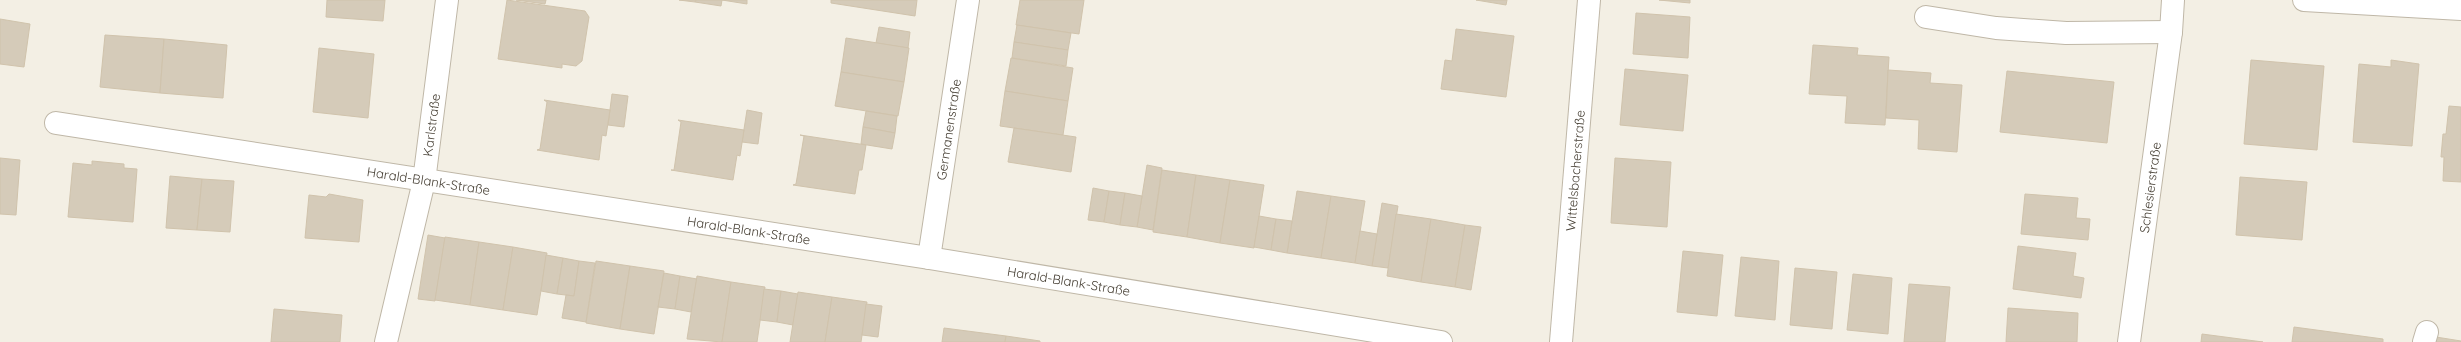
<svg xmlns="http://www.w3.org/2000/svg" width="2461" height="342" viewBox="0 0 2461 342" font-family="Quicksand,sans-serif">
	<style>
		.building { fill: #d5cbb9; stroke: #d0c3ac }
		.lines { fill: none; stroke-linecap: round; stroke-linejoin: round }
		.minor-casing { stroke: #bfb7a7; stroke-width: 24 }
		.minor { stroke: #fff; stroke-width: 22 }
		.labels { text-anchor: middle; stroke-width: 3; stroke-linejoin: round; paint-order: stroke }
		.street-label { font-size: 13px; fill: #463f34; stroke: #fff }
	</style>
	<rect width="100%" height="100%" fill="#f3efe4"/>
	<g class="building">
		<polygon points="327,0 385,0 383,21 326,17"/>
		<polygon points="507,0 585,11 589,17 582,61 576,66 562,64 562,68 498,59"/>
		<polygon points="516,0 546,0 545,4"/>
		<polygon points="679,0 696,0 695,2"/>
		<polygon points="696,0 747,0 747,4 722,0 721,6 695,2"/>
		<polygon points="831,0 917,0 915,16 831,3"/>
		<polygon points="1020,0 1084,0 1079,34 1016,25"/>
		<polygon points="1476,0 1507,0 1506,5"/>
		<polygon points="1659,0 1690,0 1690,3"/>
		<polygon points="1636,13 1690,17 1688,58 1633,54"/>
		<polygon points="0,19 30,24 24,67 0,64"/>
		<polygon points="1017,25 1071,33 1068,50 1014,42"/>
		<polygon points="879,27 910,32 908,48 876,43"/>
		<polygon points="1456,29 1514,36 1506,97 1441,89 1445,60 1452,61"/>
		<polygon points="105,35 164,39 160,93 100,87"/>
		<polygon points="846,38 909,48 904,82 841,72"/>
		<polygon points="164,39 227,45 223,98 160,93"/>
		<polygon points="1014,42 1068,50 1066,66 1012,58"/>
		<polygon points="1813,45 1858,48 1857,55 1889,57 1885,125 1845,123 1847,96 1809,94"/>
		<polygon points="319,48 374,54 368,118 313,112"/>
		<polygon points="1011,58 1073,68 1068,101 1005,91"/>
		<polygon points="2251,60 2324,66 2317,150 2244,144"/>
		<polygon points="2391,60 2419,64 2412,146 2353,142 2359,64 2391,67"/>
		<polygon points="1625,69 1688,75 1683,131 1620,125"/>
		<polygon points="1888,70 1931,73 1930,83 1962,85 1957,152 1918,149 1919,120 1886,118"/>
		<polygon points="2007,71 2114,82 2107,143 2000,132"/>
		<polygon points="841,72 904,82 898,116 835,106"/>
		<polygon points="1005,91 1068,101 1063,135 1000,126"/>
		<polygon points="612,94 628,96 624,127 608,125"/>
		<polygon points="544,100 610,110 606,136 602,135 599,160 537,150 540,149 547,102"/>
		<polygon points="2449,106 2461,107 2461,182 2443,181 2444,157 2441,157 2443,134 2446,134"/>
		<polygon points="747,110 762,113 758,144 742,142"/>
		<polygon points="866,111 897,116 895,133 863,127"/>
		<polygon points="678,120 744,130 740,156 737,155 733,180 671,170 674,170 681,122"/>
		<polygon points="863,127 895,133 892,149 861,144"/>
		<polygon points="1014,128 1076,137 1071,172 1008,162"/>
		<polygon points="800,135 866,145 862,170 859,170 855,194 793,185 796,184 804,136"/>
		<polygon points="0,158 20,160 16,215 0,214"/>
		<polygon points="1615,158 1671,162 1667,227 1611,223"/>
		<polygon points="92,161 124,164 124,168 137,169 133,222 68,217 73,163 92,165"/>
		<polygon points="1147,165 1162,168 1153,230 1137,227"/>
		<polygon points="1162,170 1196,175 1187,237 1153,232"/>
		<polygon points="1196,175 1230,180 1220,243 1187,237"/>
		<polygon points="170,176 202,179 197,230 166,228"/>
		<polygon points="2240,177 2307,182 2302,240 2236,235"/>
		<polygon points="202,179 234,181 230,232 197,230"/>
		<polygon points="1230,180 1264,185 1254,248 1220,243"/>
		<polygon points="1093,188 1109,191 1104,222 1088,220"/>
		<polygon points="1109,191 1125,193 1120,225 1104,222"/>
		<polygon points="1297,191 1331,196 1321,258 1287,253"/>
		<polygon points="1125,193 1142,196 1137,227 1120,225"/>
		<polygon points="329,194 363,200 359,242 305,238 309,195 326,197"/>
		<polygon points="2025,194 2078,198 2076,218 2090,219 2088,240 2021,234"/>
		<polygon points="1331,196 1365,201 1355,263 1321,258"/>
		<polygon points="1382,203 1398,206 1388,268 1372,266"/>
		<polygon points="1396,214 1431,219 1421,282 1387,276"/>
		<polygon points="1259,216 1276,219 1271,250 1254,247"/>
		<polygon points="1276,219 1292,221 1287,253 1271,250"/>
		<polygon points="1431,219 1465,225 1455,287 1421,282"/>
		<polygon points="1465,225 1481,227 1471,290 1455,287"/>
		<polygon points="1360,231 1377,234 1372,266 1355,263"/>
		<polygon points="428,235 445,238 435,301 418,299"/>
		<polygon points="445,237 479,242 470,305 435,300"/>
		<polygon points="479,242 513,247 503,310 470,305"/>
		<polygon points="2018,246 2076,253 2073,276 2084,278 2081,298 2013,289"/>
		<polygon points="513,247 547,253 537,315 503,310"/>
		<polygon points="1683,251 1723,255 1717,316 1677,312"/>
		<polygon points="546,255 563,258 557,294 541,291"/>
		<polygon points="1741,257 1779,261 1775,320 1735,316"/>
		<polygon points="563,258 579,261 574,296 557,294"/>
		<polygon points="579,261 595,263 586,322 562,318 566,295 574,296"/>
		<polygon points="596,261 630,266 620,329 586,323"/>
		<polygon points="630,266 664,271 654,334 620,329"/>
		<polygon points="1795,268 1837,272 1832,329 1790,325"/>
		<polygon points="664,273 680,276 675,309 658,307"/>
		<polygon points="1853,274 1892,278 1888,334 1847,330"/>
		<polygon points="680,276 697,279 691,312 675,309"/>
		<polygon points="697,276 731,282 722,342 687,339"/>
		<polygon points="731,282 765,287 757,342 722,342"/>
		<polygon points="1909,284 1950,287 1945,342 1904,342"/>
		<polygon points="764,289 781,291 777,322 760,320"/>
		<polygon points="781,291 798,294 793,325 777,322"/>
		<polygon points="798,292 832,297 825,342 790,342"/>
		<polygon points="832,297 867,302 861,342 825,342"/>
		<polygon points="866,304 882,306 878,337 862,335"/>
		<polygon points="2008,308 2078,313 2077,342 2006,342"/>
		<polygon points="274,309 342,315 340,342 271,342"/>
		<polygon points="2294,327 2383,339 2383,342 2292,342"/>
		<polygon points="944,328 1006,336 1005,342 942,342"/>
		<polygon points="2202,334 2263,342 2201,342"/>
		<polygon points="1006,336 1040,341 1040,342 1005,342"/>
		<polygon points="2436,337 2461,341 2461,342 2435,342"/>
	</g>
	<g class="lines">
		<defs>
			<g id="minor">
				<polyline points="2304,0 2461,9"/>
				<polyline points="1926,17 1996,28 2066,33 2171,32"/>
				<path id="s1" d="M56 123 929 258 1441 342"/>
				<path id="s2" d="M929 258 968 0"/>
				<path id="s3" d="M386 342 424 181 447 0"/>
				<path id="s4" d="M1561 342 1589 0"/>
				<path id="s5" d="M2129 342 2171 32 2173 0"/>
				<polyline points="2424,342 2427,332"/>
			</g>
		</defs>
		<use href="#minor" class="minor-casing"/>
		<use href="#minor" class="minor"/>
	</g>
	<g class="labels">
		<g class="street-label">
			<text dy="5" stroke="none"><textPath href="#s3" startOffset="222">Karlstraße</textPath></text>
			<text dy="5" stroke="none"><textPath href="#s2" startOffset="130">Germanenstraße</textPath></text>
			<text dy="5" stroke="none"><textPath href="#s4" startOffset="172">Wittelsbacherstraße</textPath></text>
			<text dy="5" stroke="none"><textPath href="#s1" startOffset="377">Harald-Blank-Straße</textPath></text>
			<text dy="5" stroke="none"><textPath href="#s5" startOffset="156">Schlesierstraße</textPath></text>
			<text dy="5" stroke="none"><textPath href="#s1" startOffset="701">Harald-Blank-Straße</textPath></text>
			<text dy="5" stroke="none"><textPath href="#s1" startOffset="1025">Harald-Blank-Straße</textPath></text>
		</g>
	</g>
</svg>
